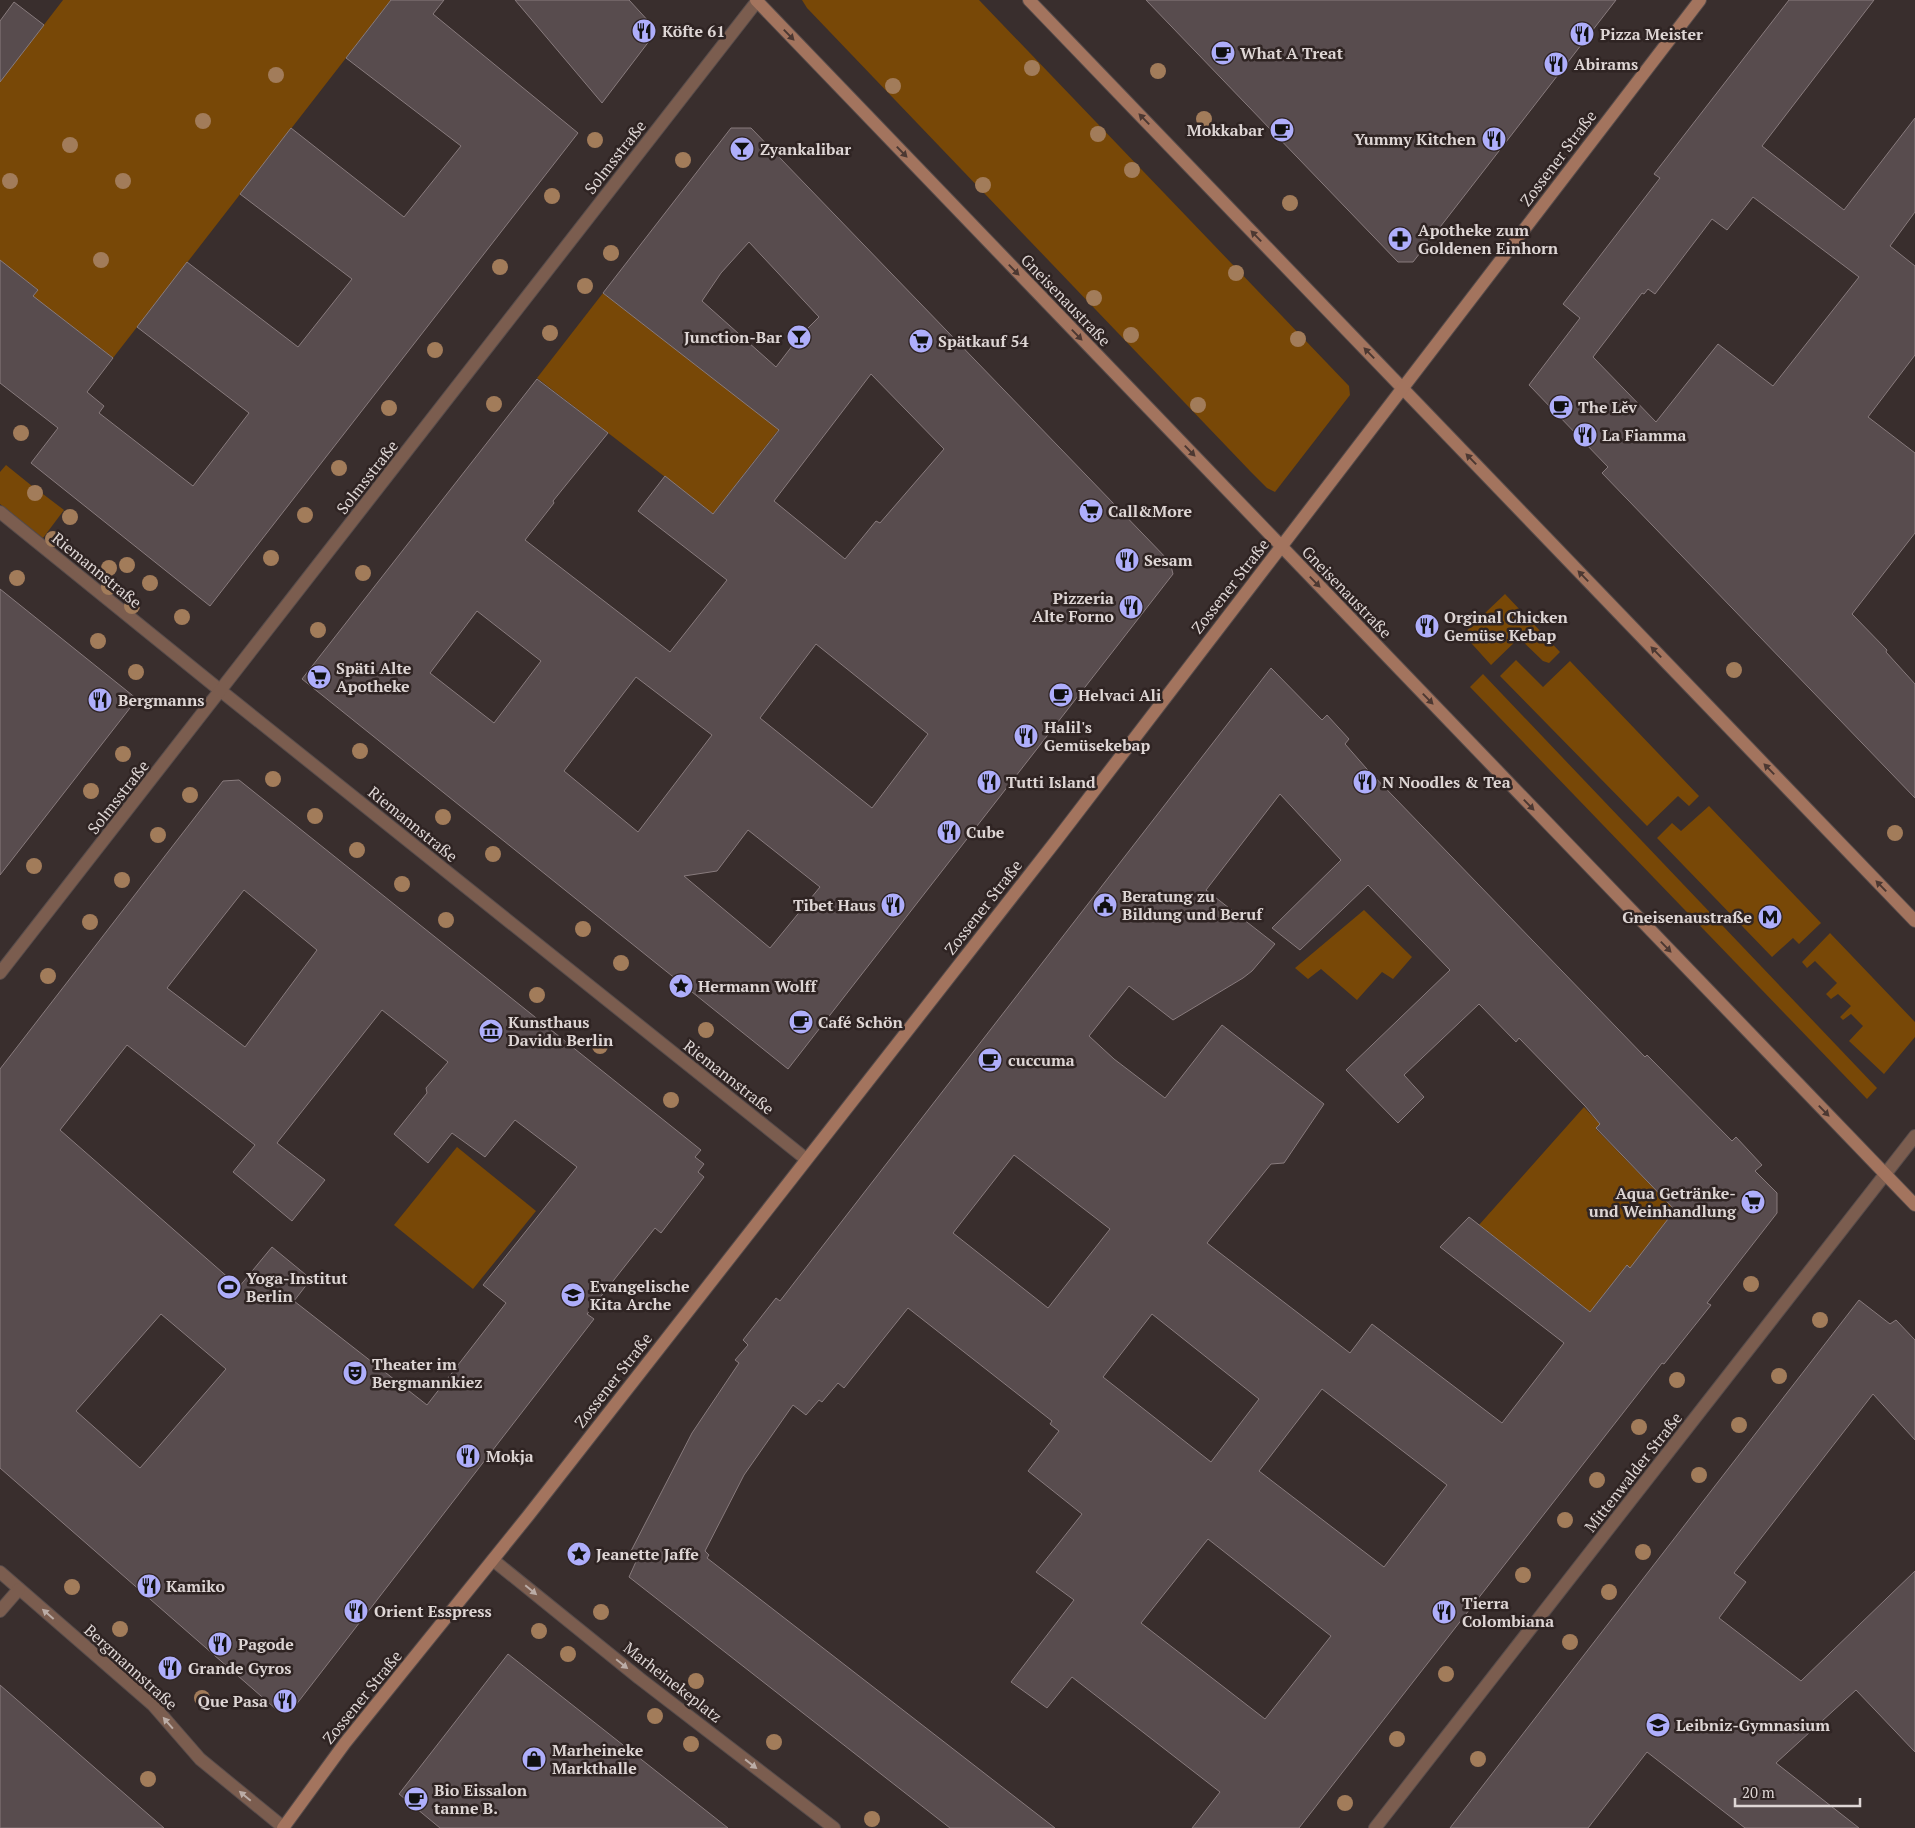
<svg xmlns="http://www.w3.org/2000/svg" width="1915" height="1828" viewBox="0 0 1915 1828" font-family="'PT Serif',serif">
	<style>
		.green { fill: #784807 }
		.building { fill: #584c4e; stroke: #887b7d; fill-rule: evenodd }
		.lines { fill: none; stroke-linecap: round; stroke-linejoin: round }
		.street-casing { stroke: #574c4b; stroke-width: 14 }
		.secondary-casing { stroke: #574c4b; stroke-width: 14 }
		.street { stroke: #7b5d4f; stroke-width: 12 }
		.secondary { stroke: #a3745e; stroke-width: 12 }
		.tree { fill: #a27c5a }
		.oneway { fill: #4c3832 }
		.oneway2 { fill: #bbaca6 }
		.labels { text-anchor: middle; stroke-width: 5; stroke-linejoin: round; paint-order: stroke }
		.poi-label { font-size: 16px; font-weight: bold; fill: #ded6d5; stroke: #2f2423; text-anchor: start }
		.street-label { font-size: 16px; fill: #ded6d5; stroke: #2f2423 }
	</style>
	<rect width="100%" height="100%" fill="#392e2d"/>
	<g class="green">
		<polygon points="63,0 391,0 113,358 80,332 18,316 38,290 12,270 0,273 0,82"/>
		<polygon points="802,0 979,0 1349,386 1350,395 1275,492 1267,488 1251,472 807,8"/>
		<polygon points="603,293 779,429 713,514 537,378"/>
		<polygon points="6,465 32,486 29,490 35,495 39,491 64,510 43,538 0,504 0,472"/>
		<polygon points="1505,594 1560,652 1549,663 1543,661 1519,638 1491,665 1463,634"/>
		<polygon points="1516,660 1543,687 1570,661 1699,796 1689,806 1678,796 1647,826 1500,676"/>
		<polygon points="1483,674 1877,1088 1867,1099 1470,687"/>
		<polygon points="1709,806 1821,923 1799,944 1793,938 1772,957 1657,838 1672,823 1681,831"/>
		<polygon points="1364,910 1412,957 1393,979 1382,972 1357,1000 1321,969 1308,979 1295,968"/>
		<polygon points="1830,933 1915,1022 1915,1037 1884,1074 1849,1041 1863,1026 1851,1014 1843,1020 1840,1017 1851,1006 1838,994 1831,999 1826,994 1837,983 1815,961 1807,968 1802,962"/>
		<polygon points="1584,1107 1600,1124 1596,1129 1671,1206 1668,1212 1671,1219 1630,1268 1627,1265 1590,1312 1479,1225"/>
		<polygon points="457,1147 536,1211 473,1289 394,1225"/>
	</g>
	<g class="building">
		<polygon points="391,0 444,0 433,14 578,133 210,606 31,463 58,428 0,383 0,260 38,290 33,296 113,358 87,392 104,406 99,413 193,486 249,413 137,327 187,262 298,347 352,279 240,194 291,128 404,217 461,146 346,58"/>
		<polygon points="515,0 629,0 651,24 653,36 602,103"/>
		<polygon points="1146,0 1616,0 1413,262 1398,262"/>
		<path d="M1789 0H1874L1762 146 1844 210 1915 118V212L1890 246 1915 266V355L1868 417 1915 453V533L1852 614 1887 650 1886 652 1915 684V798L1602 473 1608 467 1529 385 1580 318 1563 304 1660 178 1654 174ZM1753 197 1859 277 1773 386 1718 344 1656 422 1593 357 1642 293 1644 294 1648 289 1655 294 1712 219 1727 230Z"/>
		<polygon points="14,2 44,25 0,82 0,21"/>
		<path d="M731 128H751L1170 562 1173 574 788 1069 302 679 537 379 608 433 553 501 554 503 525 540 670 652 727 580 638 511 665 476 713 514 779 430 603 293ZM749 242 819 317 799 337 776 367 702 301 721 273ZM871 374 944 449 880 523 876 521 845 559 774 501ZM477 611 541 661 494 723 430 673ZM816 644 928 734 872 808 760 718ZM636 677 712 735 638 832 564 771ZM748 830 820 887 770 948 684 876 717 871Z"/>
		<polygon points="0,589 137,699 0,875"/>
		<path d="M1271 668 1322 720 1327 715 1349 739 1345 744 1366 768 1645 1057 1647 1055 1732 1141 1736 1137 1762 1165 1755 1171 1777 1193V1213L1707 1303 1711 1305 1664 1364 1662 1363 1299 1828H1192L1220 1792 1072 1677 1047 1708 1011 1682 1074 1600 1036 1572 1082 1514 1028 1471 1059 1431 1050 1424 1052 1421 908 1308 844 1388 838 1383 822 1402 819 1400 806 1415 793 1405 744 1475 705 1551 709 1555 707 1558 1055 1828H950L629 1577 639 1555 631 1551 692 1433 739 1363 735 1360 748 1345 743 1340 776 1298 780 1301ZM1280 794 1341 860 1272 928 1300 950 1368 885 1450 970 1346 1070 1398 1123 1424 1097 1404 1075 1479 1004 1516 1042 1519 1038 1585 1106 1600 1124 1596 1128 1675 1210 1630 1268 1627 1265 1590 1312 1469 1217 1440 1247 1564 1343 1502 1423 1372 1324 1350 1353 1207 1243 1271 1164 1284 1163 1324 1104 1222 1025 1165 1098 1114 1059 1089 1036 1129 986 1173 1020 1243 978 1252 971 1275 944 1206 890ZM1014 1155 1110 1229 1048 1308 953 1233ZM1152 1314 1259 1399 1211 1462 1103 1377ZM1322 1389 1447 1485 1384 1567 1259 1471ZM1208 1539 1331 1636 1265 1719 1141 1623Z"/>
		<path d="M239 780 701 1150 695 1157 704 1164 698 1172 704 1177 661 1233 655 1228 587 1314 594 1319 292 1710H277L0 1468V1069L223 781ZM244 890 317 950 245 1047 167 988ZM382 1010 448 1062 426 1088 427 1093 394 1134 428 1163 452 1133 485 1157 515 1120 577 1167 483 1285 506 1303 427 1405 294 1301 311 1279 272 1247 239 1287 60 1130 127 1045 255 1145 233 1172 292 1221 325 1180 277 1143ZM161 1314 226 1369 140 1468 76 1411Z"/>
		<polygon points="1859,1300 1890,1324 1896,1320 1915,1340 1915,1440 1873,1394 1734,1573 1746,1582 1719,1618 1801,1681 1915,1571 1915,1752 1856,1690 1776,1763 1859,1828 1745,1828 1647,1752 1588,1828 1450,1828"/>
		<polygon points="508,1654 537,1677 728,1828 440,1828 399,1794"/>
		<polygon points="0,1685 103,1775 164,1828 0,1828"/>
	</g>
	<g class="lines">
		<defs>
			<g id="street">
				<polyline points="0,512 221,691 806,1159"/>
				<polyline points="0,973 758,0"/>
				<polyline points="493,1560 639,1678 834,1828"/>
				<polyline points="0,1572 153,1705 200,1759 283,1827"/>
				<polyline points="0,1611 19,1589"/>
				<polyline points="1375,1828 1915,1136"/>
			</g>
			<g id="secondary">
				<polyline points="756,0 1915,1205"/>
				<polyline points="1029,0 1915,921"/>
				<polyline points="283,1828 345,1743 528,1516 1055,842 1700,0"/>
			</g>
		</defs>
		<use href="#street" class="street-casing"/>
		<use href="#secondary" class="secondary-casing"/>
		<use href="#street" class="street"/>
		<use href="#secondary" class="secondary"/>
	</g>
	<g class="tree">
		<circle cx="1032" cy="68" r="8"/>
		<circle cx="1158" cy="71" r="8"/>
		<circle cx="276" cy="75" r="8"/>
		<circle cx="893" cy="86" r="8"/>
		<circle cx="1204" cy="119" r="8"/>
		<circle cx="203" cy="121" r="8"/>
		<circle cx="1098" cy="134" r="8"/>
		<circle cx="595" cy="140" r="8"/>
		<circle cx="70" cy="145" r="8"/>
		<circle cx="683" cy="160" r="8"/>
		<circle cx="1132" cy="170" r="8"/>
		<circle cx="10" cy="181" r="8"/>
		<circle cx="123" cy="181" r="8"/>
		<circle cx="983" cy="185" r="8"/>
		<circle cx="552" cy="196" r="8"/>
		<circle cx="1290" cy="203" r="8"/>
		<circle cx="611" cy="253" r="8"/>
		<circle cx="101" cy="260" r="8"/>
		<circle cx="500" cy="267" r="8"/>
		<circle cx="1236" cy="273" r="8"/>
		<circle cx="585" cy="286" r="8"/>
		<circle cx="1094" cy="298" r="8"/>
		<circle cx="550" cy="333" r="8"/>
		<circle cx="1131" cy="335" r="8"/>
		<circle cx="1298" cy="339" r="8"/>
		<circle cx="435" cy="350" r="8"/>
		<circle cx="494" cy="404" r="8"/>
		<circle cx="1198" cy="405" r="8"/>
		<circle cx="389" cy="408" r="8"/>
		<circle cx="21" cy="433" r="8"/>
		<circle cx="339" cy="468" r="8"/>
		<circle cx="35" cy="493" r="8"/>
		<circle cx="305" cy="515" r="8"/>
		<circle cx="70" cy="517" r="8"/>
		<circle cx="53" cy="539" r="8"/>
		<circle cx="271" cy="558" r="8"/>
		<circle cx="127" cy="565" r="8"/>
		<circle cx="109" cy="568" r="8"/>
		<circle cx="363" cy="573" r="8"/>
		<circle cx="17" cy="578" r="8"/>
		<circle cx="150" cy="583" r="8"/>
		<circle cx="109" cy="587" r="8"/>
		<circle cx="132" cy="606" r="8"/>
		<circle cx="182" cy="617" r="8"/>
		<circle cx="318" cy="630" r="8"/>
		<circle cx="98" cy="641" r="8"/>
		<circle cx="1734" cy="670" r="8"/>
		<circle cx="136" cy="672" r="8"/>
		<circle cx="360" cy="751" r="8"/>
		<circle cx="123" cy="754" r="8"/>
		<circle cx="273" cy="779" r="8"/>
		<circle cx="91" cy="791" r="8"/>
		<circle cx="190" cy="795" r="8"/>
		<circle cx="315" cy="816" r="8"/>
		<circle cx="443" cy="817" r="8"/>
		<circle cx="1895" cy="833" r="8"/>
		<circle cx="158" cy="835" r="8"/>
		<circle cx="357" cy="850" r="8"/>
		<circle cx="493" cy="854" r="8"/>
		<circle cx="34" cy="866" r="8"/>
		<circle cx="122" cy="880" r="8"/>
		<circle cx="402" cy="884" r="8"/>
		<circle cx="446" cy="920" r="8"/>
		<circle cx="90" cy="922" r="8"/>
		<circle cx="583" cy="929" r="8"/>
		<circle cx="621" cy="963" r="8"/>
		<circle cx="48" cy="976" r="8"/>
		<circle cx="537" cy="995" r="8"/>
		<circle cx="706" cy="1030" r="8"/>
		<circle cx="600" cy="1046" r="8"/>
		<circle cx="671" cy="1100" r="8"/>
		<circle cx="1751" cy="1284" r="8"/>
		<circle cx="1820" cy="1320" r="8"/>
		<circle cx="1779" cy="1376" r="8"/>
		<circle cx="1677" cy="1380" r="8"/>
		<circle cx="1739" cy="1425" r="8"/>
		<circle cx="1639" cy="1427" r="8"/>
		<circle cx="1699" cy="1475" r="8"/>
		<circle cx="1597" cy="1480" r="8"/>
		<circle cx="1565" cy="1520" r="8"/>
		<circle cx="1643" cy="1552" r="8"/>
		<circle cx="1523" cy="1575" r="8"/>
		<circle cx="72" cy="1587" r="8"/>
		<circle cx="1609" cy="1592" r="8"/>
		<circle cx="601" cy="1612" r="8"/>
		<circle cx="120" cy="1629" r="8"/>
		<circle cx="539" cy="1631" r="8"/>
		<circle cx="1570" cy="1642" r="8"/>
		<circle cx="568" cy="1654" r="8"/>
		<circle cx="1446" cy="1674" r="8"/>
		<circle cx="696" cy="1681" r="8"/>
		<circle cx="202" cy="1698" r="8"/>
		<circle cx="655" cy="1716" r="8"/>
		<circle cx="1397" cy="1739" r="8"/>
		<circle cx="774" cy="1742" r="8"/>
		<circle cx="691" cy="1744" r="8"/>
		<circle cx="1478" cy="1759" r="8"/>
		<circle cx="148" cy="1779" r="8"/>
		<circle cx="1345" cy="1803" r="8"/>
		<circle cx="872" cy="1819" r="8"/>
	</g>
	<defs><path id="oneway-solid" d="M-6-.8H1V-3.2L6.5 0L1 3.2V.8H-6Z" transform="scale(1.25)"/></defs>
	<g class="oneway">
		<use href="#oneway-solid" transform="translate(789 35) rotate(46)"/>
		<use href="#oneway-solid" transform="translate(1144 119) rotate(-134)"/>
		<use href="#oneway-solid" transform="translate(902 152) rotate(46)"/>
		<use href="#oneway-solid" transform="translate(1256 236) rotate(-134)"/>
		<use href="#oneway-solid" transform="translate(1014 270) rotate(46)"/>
		<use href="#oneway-solid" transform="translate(1077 335) rotate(46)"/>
		<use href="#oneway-solid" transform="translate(1369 353) rotate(-134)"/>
		<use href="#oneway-solid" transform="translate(1190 451) rotate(46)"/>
		<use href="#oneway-solid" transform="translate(1471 459) rotate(-134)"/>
		<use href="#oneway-solid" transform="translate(1583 576) rotate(-134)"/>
		<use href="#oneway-solid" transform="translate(1315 582) rotate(46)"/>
		<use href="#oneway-solid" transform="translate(1656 652) rotate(-134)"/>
		<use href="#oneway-solid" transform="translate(1428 699) rotate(46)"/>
		<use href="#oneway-solid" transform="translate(1769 769) rotate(-134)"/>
		<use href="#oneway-solid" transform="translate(1529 805) rotate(46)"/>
		<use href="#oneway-solid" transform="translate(1881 886) rotate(-134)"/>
		<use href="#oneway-solid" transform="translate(1666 947) rotate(46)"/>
		<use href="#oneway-solid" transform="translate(1824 1111) rotate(46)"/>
	</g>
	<g class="oneway2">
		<use href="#oneway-solid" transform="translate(531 1590) rotate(40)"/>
		<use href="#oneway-solid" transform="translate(48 1614) rotate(-139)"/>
		<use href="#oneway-solid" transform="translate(622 1664) rotate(39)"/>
		<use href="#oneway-solid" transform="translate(168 1723) rotate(-131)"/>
		<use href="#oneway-solid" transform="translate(751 1764) rotate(38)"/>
		<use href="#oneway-solid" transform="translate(245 1796) rotate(-140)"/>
	</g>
	<defs>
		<symbol id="restaurant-disc" viewBox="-11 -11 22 22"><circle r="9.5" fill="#aeaefb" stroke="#2f2423"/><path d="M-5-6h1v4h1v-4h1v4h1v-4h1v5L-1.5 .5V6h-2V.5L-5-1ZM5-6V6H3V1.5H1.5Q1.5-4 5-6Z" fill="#111"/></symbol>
		<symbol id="cafe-disc" viewBox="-11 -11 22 22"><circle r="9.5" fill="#aeaefb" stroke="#2f2423"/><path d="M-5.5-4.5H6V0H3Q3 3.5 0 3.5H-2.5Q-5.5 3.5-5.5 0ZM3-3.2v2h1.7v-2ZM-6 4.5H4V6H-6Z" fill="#111"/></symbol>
		<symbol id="bar-disc" viewBox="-11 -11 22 22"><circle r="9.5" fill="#aeaefb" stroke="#2f2423"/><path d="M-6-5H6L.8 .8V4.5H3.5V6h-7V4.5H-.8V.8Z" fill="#111"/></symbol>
		<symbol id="pharmacy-disc" viewBox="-11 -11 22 22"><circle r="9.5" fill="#aeaefb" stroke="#2f2423"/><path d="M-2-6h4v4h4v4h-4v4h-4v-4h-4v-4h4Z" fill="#111"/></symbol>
		<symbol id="supermarket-disc" viewBox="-11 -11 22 22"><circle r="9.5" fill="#aeaefb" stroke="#2f2423"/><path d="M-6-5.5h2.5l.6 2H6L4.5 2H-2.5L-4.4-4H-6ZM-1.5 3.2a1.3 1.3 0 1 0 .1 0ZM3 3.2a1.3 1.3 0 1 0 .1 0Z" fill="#111"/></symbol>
		<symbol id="civic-disc" viewBox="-11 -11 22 22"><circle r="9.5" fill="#aeaefb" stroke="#2f2423"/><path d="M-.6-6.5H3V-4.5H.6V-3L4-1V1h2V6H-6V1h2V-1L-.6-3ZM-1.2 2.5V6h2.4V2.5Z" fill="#111"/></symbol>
		<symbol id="metro-disc" viewBox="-11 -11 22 22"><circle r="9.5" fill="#aeaefb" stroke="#2f2423"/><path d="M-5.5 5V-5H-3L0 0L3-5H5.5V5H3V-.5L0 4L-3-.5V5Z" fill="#111"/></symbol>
		<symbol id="sight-disc" viewBox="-11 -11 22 22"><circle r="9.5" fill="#aeaefb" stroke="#2f2423"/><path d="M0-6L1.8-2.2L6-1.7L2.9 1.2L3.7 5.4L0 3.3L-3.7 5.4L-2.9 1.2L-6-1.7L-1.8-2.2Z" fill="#111"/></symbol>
		<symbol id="museum-disc" viewBox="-11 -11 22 22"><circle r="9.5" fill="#aeaefb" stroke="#2f2423"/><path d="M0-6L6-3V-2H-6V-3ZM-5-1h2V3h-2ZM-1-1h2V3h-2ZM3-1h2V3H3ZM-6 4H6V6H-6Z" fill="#111"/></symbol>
		<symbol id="stadium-disc" viewBox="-11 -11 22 22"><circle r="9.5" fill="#aeaefb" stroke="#2f2423"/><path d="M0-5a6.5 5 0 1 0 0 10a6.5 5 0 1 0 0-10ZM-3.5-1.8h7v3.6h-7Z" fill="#111"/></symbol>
		<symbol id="school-disc" viewBox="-11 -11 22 22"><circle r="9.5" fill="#aeaefb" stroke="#2f2423"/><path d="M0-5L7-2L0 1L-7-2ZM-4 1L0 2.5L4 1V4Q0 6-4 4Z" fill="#111"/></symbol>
		<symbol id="theatre-disc" viewBox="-11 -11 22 22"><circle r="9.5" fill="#aeaefb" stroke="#2f2423"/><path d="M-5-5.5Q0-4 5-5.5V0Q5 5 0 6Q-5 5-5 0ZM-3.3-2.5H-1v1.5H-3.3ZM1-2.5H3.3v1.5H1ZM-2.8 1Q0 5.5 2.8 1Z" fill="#111"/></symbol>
		<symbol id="shop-disc" viewBox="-11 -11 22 22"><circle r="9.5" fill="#aeaefb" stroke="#2f2423"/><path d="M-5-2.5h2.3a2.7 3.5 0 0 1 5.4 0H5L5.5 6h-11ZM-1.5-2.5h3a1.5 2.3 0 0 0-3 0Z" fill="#111"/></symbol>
	</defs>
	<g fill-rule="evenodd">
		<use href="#restaurant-disc" x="630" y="17" width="28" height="28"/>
		<use href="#restaurant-disc" x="1568" y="20" width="28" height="28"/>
		<use href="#cafe-disc" x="1209" y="39" width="28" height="28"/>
		<use href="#restaurant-disc" x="1542" y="50" width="28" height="28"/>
		<use href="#cafe-disc" x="1268" y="116" width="28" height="28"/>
		<use href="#restaurant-disc" x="1480" y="125" width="28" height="28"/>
		<use href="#bar-disc" x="728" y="135" width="28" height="28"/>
		<use href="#pharmacy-disc" x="1386" y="225" width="28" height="28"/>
		<use href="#bar-disc" x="785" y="323" width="28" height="28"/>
		<use href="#supermarket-disc" x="907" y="327" width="28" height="28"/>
		<use href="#cafe-disc" x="1547" y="393" width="28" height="28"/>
		<use href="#restaurant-disc" x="1571" y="421" width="28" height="28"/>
		<use href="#supermarket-disc" x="1077" y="497" width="28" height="28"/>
		<use href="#restaurant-disc" x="1113" y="546" width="28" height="28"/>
		<use href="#restaurant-disc" x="1117" y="593" width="28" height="28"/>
		<use href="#restaurant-disc" x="1413" y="612" width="28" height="28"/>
		<use href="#supermarket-disc" x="305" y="663" width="28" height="28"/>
		<use href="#cafe-disc" x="1047" y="681" width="28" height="28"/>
		<use href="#restaurant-disc" x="86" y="686" width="28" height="28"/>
		<use href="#restaurant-disc" x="1012" y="722" width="28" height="28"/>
		<use href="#restaurant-disc" x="975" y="768" width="28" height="28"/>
		<use href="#restaurant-disc" x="1351" y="768" width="28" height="28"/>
		<use href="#restaurant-disc" x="935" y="818" width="28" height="28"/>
		<use href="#restaurant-disc" x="879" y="891" width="28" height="28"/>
		<use href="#civic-disc" x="1091" y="891" width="28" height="28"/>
		<use href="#metro-disc" x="1756" y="903" width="28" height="28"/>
		<use href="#sight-disc" x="667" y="972" width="28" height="28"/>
		<use href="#cafe-disc" x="787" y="1008" width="28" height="28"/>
		<use href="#museum-disc" x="477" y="1017" width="28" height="28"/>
		<use href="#cafe-disc" x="976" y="1046" width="28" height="28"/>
		<use href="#supermarket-disc" x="1739" y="1188" width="28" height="28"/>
		<use href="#stadium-disc" x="215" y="1273" width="28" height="28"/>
		<use href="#school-disc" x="559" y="1281" width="28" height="28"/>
		<use href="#theatre-disc" x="341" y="1359" width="28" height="28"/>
		<use href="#restaurant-disc" x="454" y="1442" width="28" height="28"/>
		<use href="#sight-disc" x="565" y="1540" width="28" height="28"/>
		<use href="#restaurant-disc" x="135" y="1572" width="28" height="28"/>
		<use href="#restaurant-disc" x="342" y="1597" width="28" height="28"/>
		<use href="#restaurant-disc" x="1430" y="1598" width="28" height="28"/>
		<use href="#restaurant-disc" x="206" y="1630" width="28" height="28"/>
		<use href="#restaurant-disc" x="156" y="1654" width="28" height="28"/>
		<use href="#restaurant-disc" x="271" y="1687" width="28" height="28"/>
		<use href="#school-disc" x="1644" y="1711" width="28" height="28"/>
		<use href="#shop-disc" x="520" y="1745" width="28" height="28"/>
		<use href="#cafe-disc" x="402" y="1785" width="28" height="28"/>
	</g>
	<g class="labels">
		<g class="poi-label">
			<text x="662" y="37">Köfte 61</text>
			<text x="1600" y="40">Pizza Meister</text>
			<text x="1240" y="59">What A Treat</text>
			<text x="1574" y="70">Abirams</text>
			<text x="1264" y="136" text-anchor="end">Mokkabar</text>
			<text x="1476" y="145" text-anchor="end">Yummy Kitchen</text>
			<text x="760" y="155">Zyankalibar</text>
			<text x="1418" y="236">Apotheke zum<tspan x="1418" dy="18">Goldenen Einhorn</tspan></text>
			<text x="782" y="343" text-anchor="end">Junction-Bar</text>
			<text x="938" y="347">Spätkauf 54</text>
			<text x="1578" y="413">The Lĕv</text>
			<text x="1602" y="441">La Fiamma</text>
			<text x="1108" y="517">Call&amp;More</text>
			<text x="1144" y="566">Sesam</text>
			<text x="1114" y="604" text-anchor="end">Pizzeria<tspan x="1114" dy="18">Alte Forno</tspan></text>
			<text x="1444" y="623">Orginal Chicken<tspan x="1444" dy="18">Gemüse Kebap</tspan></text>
			<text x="336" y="674">Späti Alte<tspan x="336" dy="18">Apotheke</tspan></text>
			<text x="1078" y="701">Helvaci Ali</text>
			<text x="118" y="706">Bergmanns</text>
			<text x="1044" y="733">Halil's<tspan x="1044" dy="18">Gemüsekebap</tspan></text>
			<text x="1006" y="788">Tutti Island</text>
			<text x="1382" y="788">N Noodles &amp; Tea</text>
			<text x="966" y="838">Cube</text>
			<text x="1122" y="902">Beratung zu<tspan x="1122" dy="18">Bildung und Beruf</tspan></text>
			<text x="876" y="911" text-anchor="end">Tibet Haus</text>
			<text x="1752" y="923" text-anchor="end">Gneisenaustraße</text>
			<text x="698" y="992">Hermann Wolff</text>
			<text x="508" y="1028">Kunsthaus<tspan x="508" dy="18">Davidu Berlin</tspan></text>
			<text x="818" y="1028">Café Schön</text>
			<text x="1008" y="1066">cuccuma</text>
			<text x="1736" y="1199" text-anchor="end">Aqua Getränke-<tspan x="1736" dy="18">und Weinhandlung</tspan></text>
			<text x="246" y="1284">Yoga-Institut<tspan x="246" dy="18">Berlin</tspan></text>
			<text x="590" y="1292">Evangelische<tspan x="590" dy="18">Kita Arche</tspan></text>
			<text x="372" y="1370">Theater im<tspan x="372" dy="18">Bergmannkiez</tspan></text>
			<text x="486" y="1462">Mokja</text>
			<text x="596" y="1560">Jeanette Jaffe</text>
			<text x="166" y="1592">Kamiko</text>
			<text x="1462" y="1609">Tierra<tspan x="1462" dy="18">Colombiana</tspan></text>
			<text x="374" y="1617">Orient Esspress</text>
			<text x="238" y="1650">Pagode</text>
			<text x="188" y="1674">Grande Gyros</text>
			<text x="268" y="1707" text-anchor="end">Que Pasa</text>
			<text x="1676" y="1731">Leibniz-Gymnasium</text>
			<text x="552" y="1756">Marheineke<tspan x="552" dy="18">Markthalle</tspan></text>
			<text x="434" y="1796">Bio Eissalon<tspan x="434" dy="18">tanne B.</tspan></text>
		</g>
		<g class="street-label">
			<text transform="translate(615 157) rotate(-52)" y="6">Solmsstraße</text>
			<text transform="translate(1558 158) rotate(-53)" y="6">Zossener Straße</text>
			<text transform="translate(1066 300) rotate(46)" y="6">Gneisenaustraße</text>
			<text transform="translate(367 477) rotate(-52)" y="6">Solmsstraße</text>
			<text transform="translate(97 570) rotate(39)" y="6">Riemannstraße</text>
			<text transform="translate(1230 586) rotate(-52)" y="6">Zossener Straße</text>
			<text transform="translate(1347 592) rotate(46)" y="6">Gneisenaustraße</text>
			<text transform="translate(118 797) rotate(-52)" y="6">Solmsstraße</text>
			<text transform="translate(413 824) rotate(39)" y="6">Riemannstraße</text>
			<text transform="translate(983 907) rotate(-52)" y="6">Zossener Straße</text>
			<text transform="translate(729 1077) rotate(38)" y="6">Riemannstraße</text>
			<text transform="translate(613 1380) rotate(-52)" y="6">Zossener Straße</text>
			<text transform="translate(1633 1472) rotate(-52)" y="6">Mittenwalder Straße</text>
			<text transform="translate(131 1667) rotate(42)" y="6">Bergmannstraße</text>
			<text transform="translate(673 1682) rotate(38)" y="6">Marheinekeplatz</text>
			<text transform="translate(362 1697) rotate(-51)" y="6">Zossener Straße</text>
		</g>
	</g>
	<path d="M1735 1798v8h125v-8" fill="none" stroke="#ded6d5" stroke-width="2.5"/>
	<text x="1742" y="1798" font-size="15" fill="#ded6d5" stroke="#2f2423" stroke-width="4" paint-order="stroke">20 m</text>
</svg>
